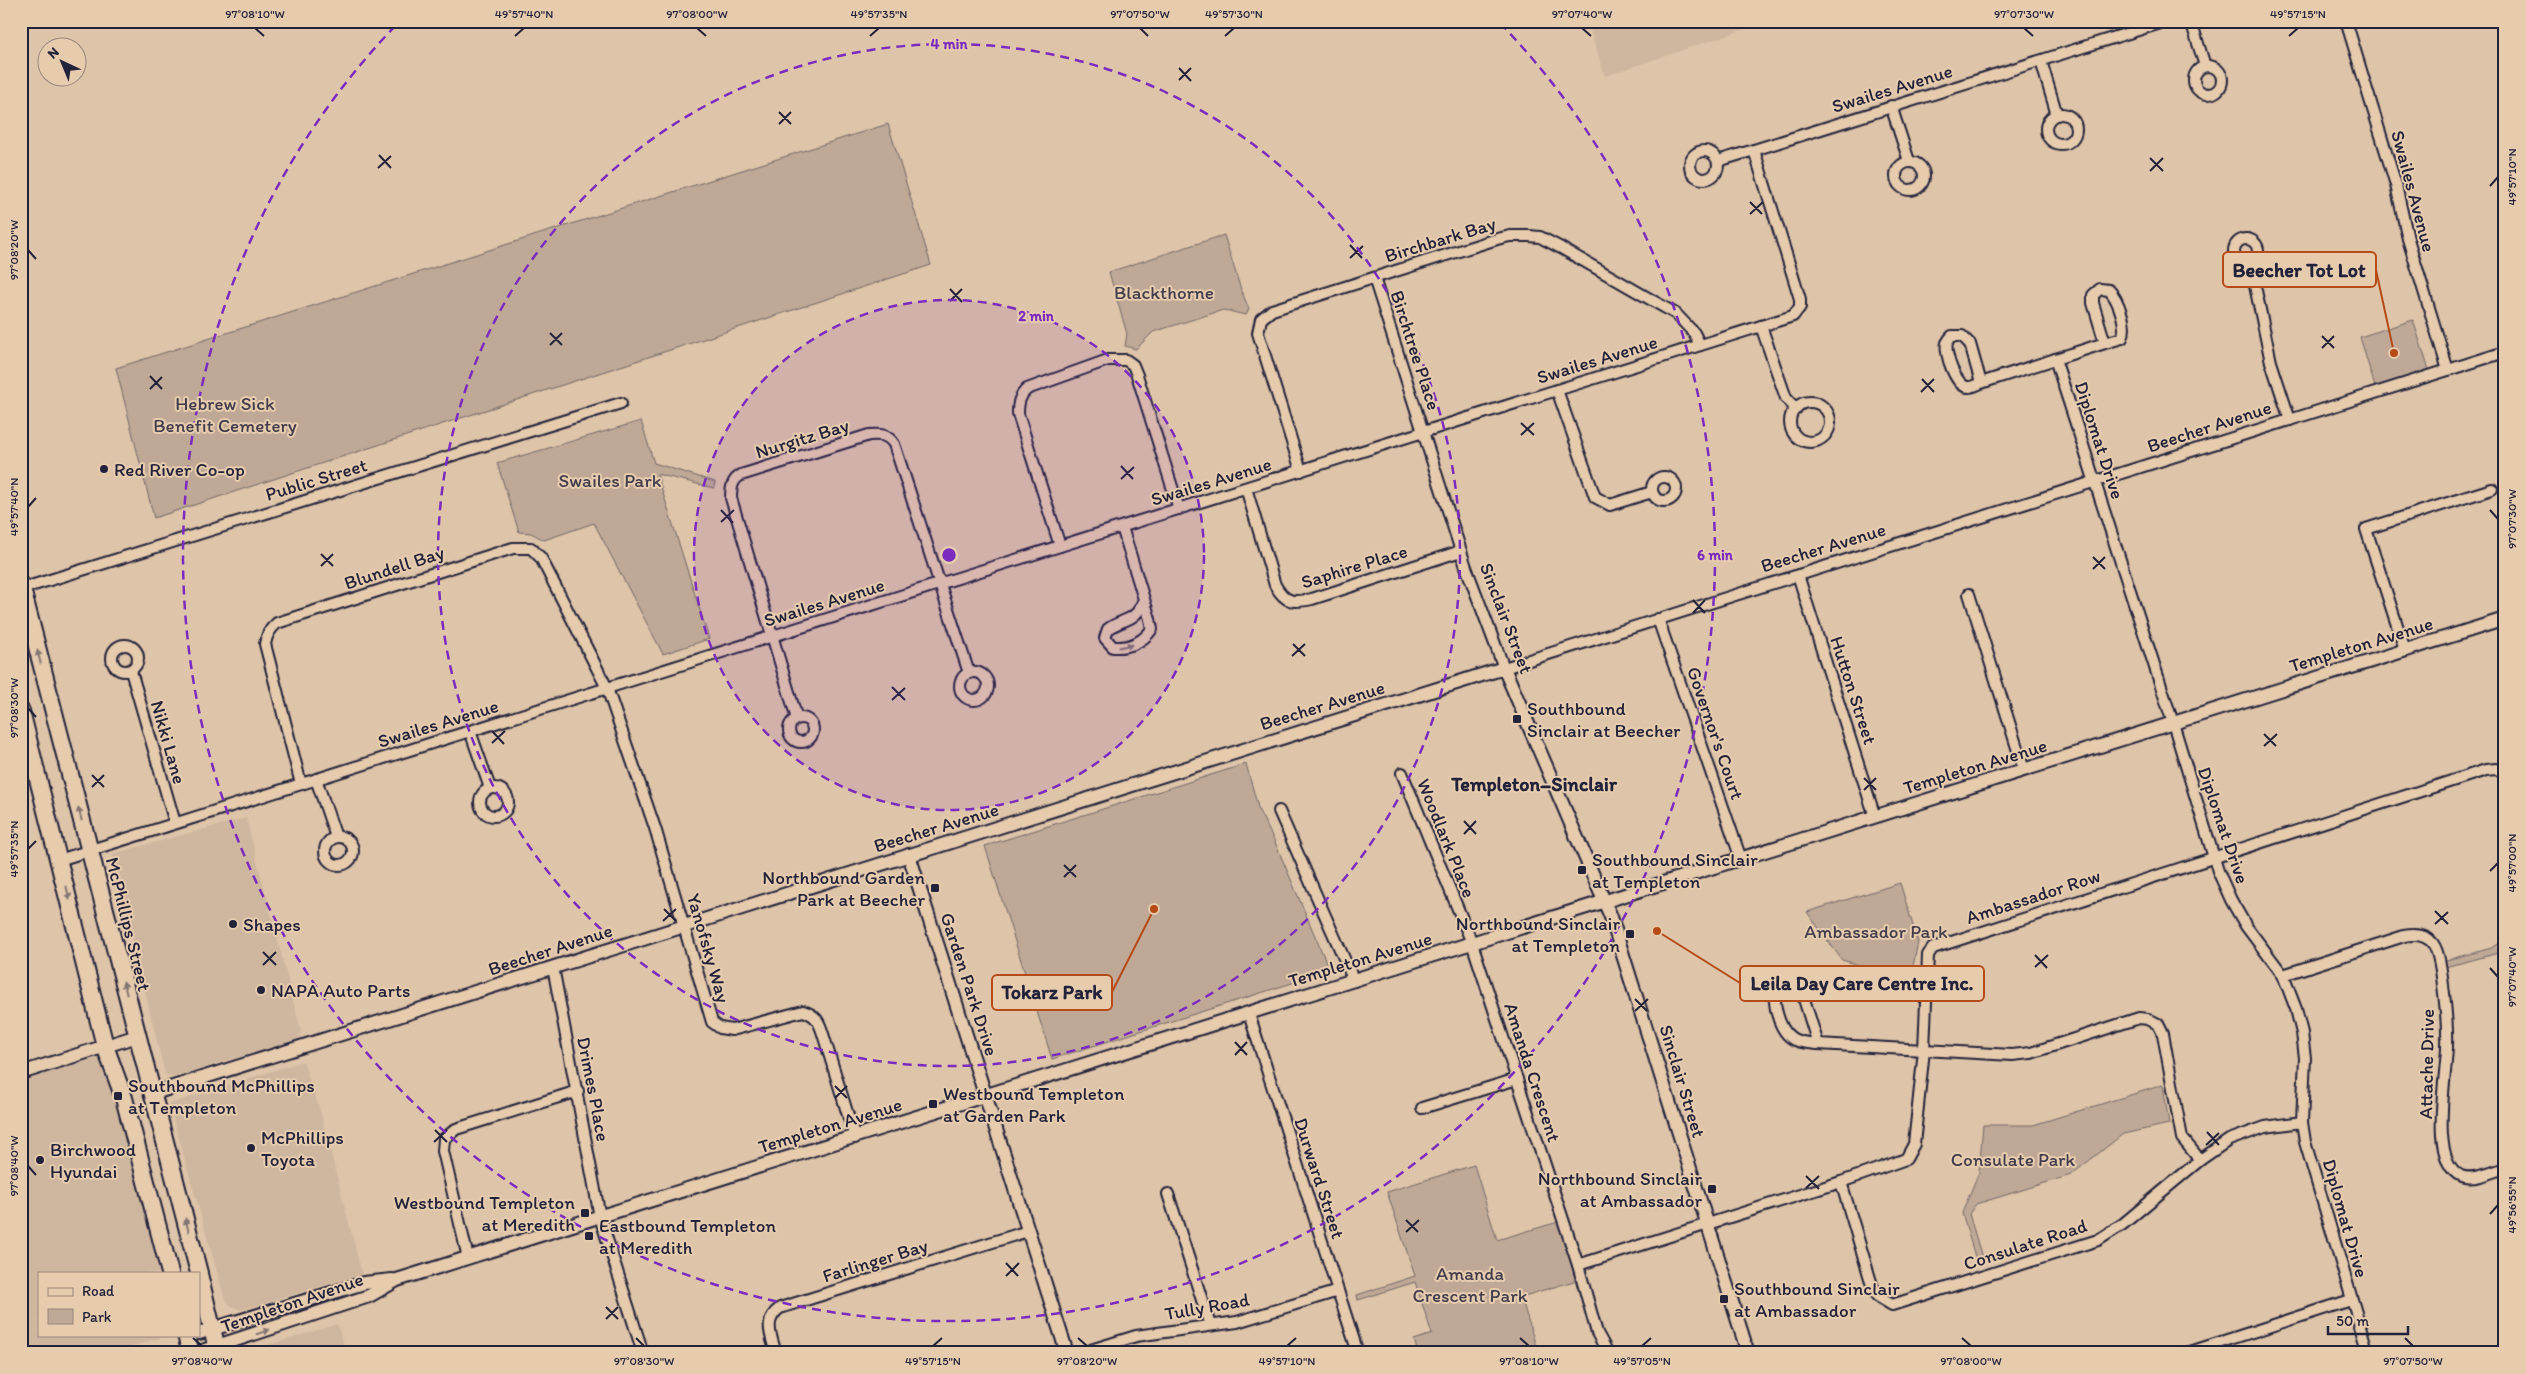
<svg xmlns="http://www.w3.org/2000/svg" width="2526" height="1374" viewBox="0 0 2526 1374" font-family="Itim,sans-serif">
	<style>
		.built { fill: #ceb69f }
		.green { fill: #bfa996; stroke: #706668 }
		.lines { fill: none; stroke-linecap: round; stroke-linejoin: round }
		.minor-casing { stroke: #22223b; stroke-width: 14 }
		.tertiary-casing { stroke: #22223b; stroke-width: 16 }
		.primary-casing { stroke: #22223b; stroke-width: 20 }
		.minor { stroke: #e6cbad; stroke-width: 10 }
		.tertiary { stroke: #e6cbad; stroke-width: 12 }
		.primary { stroke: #e6cbad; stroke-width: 16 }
		.oneway { fill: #847674 }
		.ticks { fill: none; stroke: #22223b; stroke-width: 2 }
		.ring { fill: none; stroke: #7b2cbf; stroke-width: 2.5; stroke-dasharray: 9 6 }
		.poi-dot { fill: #22223b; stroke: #e6cbad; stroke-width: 2 }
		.labels { text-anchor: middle; stroke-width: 4; stroke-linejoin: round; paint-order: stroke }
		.street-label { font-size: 19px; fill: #22223b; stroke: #e6cbad }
		.park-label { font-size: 19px; fill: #413d4d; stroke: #e6cbad }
		.poi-label { font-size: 19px; fill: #22223b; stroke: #e6cbad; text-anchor: start }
		.neighbourhood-label { font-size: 20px; font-weight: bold; fill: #22223b; stroke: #e6cbad }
		.centre { fill: #7b2cbf; stroke: #e6cbad; stroke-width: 2.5 }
		.ring-label { font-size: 15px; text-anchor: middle; font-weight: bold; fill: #7b2cbf; stroke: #e6cbad; stroke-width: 4; stroke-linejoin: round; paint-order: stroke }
		.leader { fill: none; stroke: #b64b18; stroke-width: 2 }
		.callout-dot { fill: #b64b18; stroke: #e6cbad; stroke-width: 2 }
		.callout { fill: #e6cbad; stroke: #b64b18; stroke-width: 2 }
		.callout-label { font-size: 20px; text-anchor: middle; font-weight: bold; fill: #22223b }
		.neatline { fill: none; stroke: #22223b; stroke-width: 2 }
		.ticks-label { font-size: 12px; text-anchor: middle; fill: #22223b }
	</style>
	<rect width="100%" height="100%" fill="#dec4a8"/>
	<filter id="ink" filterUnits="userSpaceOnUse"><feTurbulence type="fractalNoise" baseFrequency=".02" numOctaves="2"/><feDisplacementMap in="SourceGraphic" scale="10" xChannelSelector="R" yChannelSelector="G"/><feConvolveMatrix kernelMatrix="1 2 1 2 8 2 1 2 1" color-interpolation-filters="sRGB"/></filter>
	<g filter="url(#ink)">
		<g class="built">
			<polygon points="1587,21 1769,21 1605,76"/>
			<polygon points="246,818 301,1031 300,1038 182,1075 170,1076 165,1074 112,854"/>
			<polygon points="114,1053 121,1057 176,1273 39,1273 39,1335 168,1335 113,1353 21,1353 21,1080"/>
			<polygon points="303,1061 319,1107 362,1274 241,1310 230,1305 224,1296 169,1104"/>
			<polygon points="337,1324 346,1353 243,1353"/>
		</g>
		<g class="green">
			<polygon points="888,124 931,265 154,518 116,368"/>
			<polygon points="1224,235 1241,290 1249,309 1246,315 1223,310 1153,332 1136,349 1125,346 1127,334 1109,272"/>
			<polygon points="2413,320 2429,370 2375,387 2360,337"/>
			<polygon points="641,421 654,463 715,482 714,488 657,474 709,639 663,654 594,523 544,540 531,533 519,532 497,463"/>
			<polygon points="1246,764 1259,811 1274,840 1330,971 1052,1059 985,846"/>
			<polygon points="1900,883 1918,942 1911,976 1880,971 1842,960 1807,912"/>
			<polygon points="2505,940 2505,955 2503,952 2445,967 2446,960 2492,948"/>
			<polygon points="2163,1085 2169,1124 2123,1134 2071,1175 1976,1204 1969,1214 1983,1261 1977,1263 1962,1213 1979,1172 1983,1125 2033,1125"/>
			<polygon points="1474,1165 1497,1240 1558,1222 1577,1280 1521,1297 1538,1353 1418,1353 1414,1340 1432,1334 1415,1282 1358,1300 1357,1295 1415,1276 1387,1192"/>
		</g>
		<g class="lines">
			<defs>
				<g id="minor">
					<polyline points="2191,21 2205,66"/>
					<polyline points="2346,21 2396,185 2408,239 2448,370"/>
					<polyline points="2041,61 2057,115"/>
					<circle cx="2208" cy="80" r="14"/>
					<polyline points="1891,106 1909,161"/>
					<circle cx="2061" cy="129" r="15"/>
					<circle cx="1704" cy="165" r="14"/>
					<polyline points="1718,161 1754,150"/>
					<circle cx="1910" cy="176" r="14"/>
					<circle cx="2246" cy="251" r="12"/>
					<polyline points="2250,262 2271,362 2290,420"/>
					<polyline points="1374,278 1466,567 1504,668 2505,352"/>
					<polyline points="1761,326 1786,398 1796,409"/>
					<polyline points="2055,359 2173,723 2218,871 2231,900 2246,926 2283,975 2296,1009 2302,1033 2305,1058 2302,1122 2305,1142 2368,1353"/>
					<path d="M1981 383 1970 344 1962 336H1952C1951 337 1948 341 1947 343 1944 353 1956 388 1969 387 1973 387 1978 384 1981 383L2105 343 2122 338C2128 326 2118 299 2109 290L2100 289 2093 295V303L2105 343"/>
					<polyline points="1557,390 1595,497 1610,505 1652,492"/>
					<circle cx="1810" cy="422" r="20"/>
					<polyline points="1301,471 1258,333 1261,319 1272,310 1497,239 1510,236 1529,236 1540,237 1561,248 1676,314 1694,333 1700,345"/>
					<circle cx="1664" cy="489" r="12"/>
					<path d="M1246 488 1275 585C1285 603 1293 603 1312 599L1461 551"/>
					<path d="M1122 527 1150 619 1152 629C1143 642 1129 648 1113 647L1105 638 1108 629C1125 617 1136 623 1144 599"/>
					<path d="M1060 546 1018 414C1018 404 1019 396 1027 389L1108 360H1126L1133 365 1137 375 1179 509"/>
					<polyline points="1798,575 1875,817"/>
					<polyline points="21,589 621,403"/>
					<polyline points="1969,594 2024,770"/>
					<polyline points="1658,619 1741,859"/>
					<circle cx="125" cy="658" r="13"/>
					<polyline points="2405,650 2366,529 2492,489"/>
					<polyline points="131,671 175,823"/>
					<circle cx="974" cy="686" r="14"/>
					<circle cx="801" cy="730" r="12"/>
					<path d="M797 719 731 498C731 488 732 480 741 475L869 435C880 434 887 434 894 444L969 673"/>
					<polyline points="470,731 490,788"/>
					<polyline points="1402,773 1472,943 1578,1265 1597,1333 1608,1353"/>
					<polyline points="316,779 336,837"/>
					<path d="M301 784 265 644C267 635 269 630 277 623L513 548H531L541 558 607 688 655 828 712 1022 720 1028 732 1030 803 1011C816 1015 819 1021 823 1034L855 1138"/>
					<circle cx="494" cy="802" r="14"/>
					<polyline points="1279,811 1354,981"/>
					<circle cx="339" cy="851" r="14"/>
					<polyline points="59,860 1793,316 1800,307 1800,299 1754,150 2167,21"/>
					<polyline points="553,967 600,1217 643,1353"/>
					<path d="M2283 975 2404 936C2436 930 2438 951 2442 977 2445 1000 2448 1022 2447 1046 2447 1075 2428 1161 2461 1176 2473 1181 2493 1172 2505 1168"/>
					<polyline points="1249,1014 1358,1353"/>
					<path d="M1818 1044 1804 999 1797 985H1782L1775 993C1774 1008 1780 1036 1798 1041 1804 1043 1812 1043 1818 1044L2012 1055 2031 1053 2139 1018 2148 1019 2158 1024 2163 1034 2182 1138 2200 1160"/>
					<polyline points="1422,1108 1517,1079"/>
					<polyline points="1841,1182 1872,1285 1877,1296 1892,1305 2098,1240 2123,1224 2200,1160 2229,1140 2265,1127 2302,1122"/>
					<polyline points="1168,1194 1210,1325"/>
					<polyline points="468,1258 443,1151 444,1139 456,1129 578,1091"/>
					<polyline points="1578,1265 1841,1182 1906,1159 1914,1144 1924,1050 1928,955 1933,948 2486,770 2496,769 2505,773"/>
					<path d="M776 1353C771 1336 763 1320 780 1308L1028 1231"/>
					<polyline points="1081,1353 1136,1336 1237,1322 1338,1291"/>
					<polyline points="2187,1353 2351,1300"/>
				</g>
				<g id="tertiary">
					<polyline points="909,855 1067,1353"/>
					<polyline points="21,1073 137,1036"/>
					<polyline points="151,1094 1504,668 1611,917 1748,1353"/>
					<polyline points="199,1333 364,1283 392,1280"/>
					<polyline points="196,1353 369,1296 397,1280 2505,619"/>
				</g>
				<g id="primary">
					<polyline points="21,585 199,1273"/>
					<polyline points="21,711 105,1046 124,1098 170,1273"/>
					<polyline points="199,1274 218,1353"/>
					<polyline points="186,1335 191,1353"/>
				</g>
			</defs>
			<use href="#minor" class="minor-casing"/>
			<use href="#tertiary" class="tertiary-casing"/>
			<use href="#primary" class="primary-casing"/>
			<use href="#minor" class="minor"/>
			<use href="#tertiary" class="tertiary"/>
			<use href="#primary" class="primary"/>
		</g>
		<defs><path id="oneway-solid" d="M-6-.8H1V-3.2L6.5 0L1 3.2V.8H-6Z" transform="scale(1.25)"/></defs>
		<g class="oneway">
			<use href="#oneway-solid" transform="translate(1126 646) rotate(-11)"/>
			<use href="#oneway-solid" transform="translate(39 657) rotate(-104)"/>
			<use href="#oneway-solid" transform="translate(80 814) rotate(-104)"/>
			<use href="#oneway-solid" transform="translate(68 893) rotate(76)"/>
			<use href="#oneway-solid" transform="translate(125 988) rotate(-104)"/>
			<use href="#oneway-solid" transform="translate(187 1225) rotate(-104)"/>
			<use href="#oneway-solid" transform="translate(263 1332) rotate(-19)"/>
		</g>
	</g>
	<path class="ticks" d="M255 28 264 36M697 28 706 36M1140 28 1148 36M1582 28 1591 36M2024 28 2033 36M515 36 524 28M870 36 879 28M1225 36 1234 28M2289 36 2298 28M1179 68 1191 81M1179 80 1191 68M779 112 791 124M779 124 791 112M379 155 391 168M2150 158 2163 171M378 168 391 156M2150 171 2163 158M2490 186 2498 177M1750 202 1762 214M1750 214 1763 202M1350 245 1362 258M28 250 36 259M1350 258 1363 246M950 289 962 302M950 301 962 289M550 333 562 345M2322 336 2334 348M550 345 562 333M2322 348 2334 336M150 376 162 389M1922 379 1934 392M150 389 162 377M1921 392 1934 379M1521 423 1534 435M1521 435 1534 423M1121 466 1133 479M1121 479 1134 467M28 507 36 498M721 510 733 523M2490 510 2498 519M721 522 734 510M321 554 333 566M2093 557 2105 569M321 566 333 554M2093 569 2105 557M1693 600 1705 613M1693 613 1705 600M1293 644 1305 656M1292 656 1305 644M892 687 905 700M892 700 905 688M28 708 36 717M492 731 504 744M2264 734 2276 746M492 743 505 731M2264 746 2277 734M92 775 104 787M1864 778 1876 790M92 787 104 775M1864 790 1876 778M1464 821 1476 834M1464 834 1476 821M28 849 36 841M1064 865 1076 877M2490 871 2498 863M1064 877 1076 865M664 909 676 921M2435 911 2448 924M663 921 676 909M2435 924 2448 912M263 952 276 965M2035 955 2047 968M263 965 276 952M2035 967 2048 955M2490 968 2498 977M1635 999 1647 1011M1635 1011 1648 999M1235 1042 1247 1055M1235 1055 1247 1042M835 1086 847 1098M835 1098 847 1086M435 1130 447 1142M2207 1132 2219 1145M434 1142 447 1130M2206 1145 2219 1133M28 1166 36 1175M1806 1176 1819 1189M1806 1188 1819 1176M2490 1214 2498 1205M1406 1220 1418 1232M1406 1232 1419 1220M1006 1263 1018 1276M1006 1276 1019 1263M606 1307 618 1319M606 1319 618 1307M193 1338 202 1346M636 1338 644 1346M1078 1338 1087 1346M1520 1338 1529 1346M1962 1338 1971 1346M2405 1338 2413 1346M933 1346 942 1338M1287 1346 1296 1338M1642 1346 1651 1338"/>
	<circle cx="949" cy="555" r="255" fill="#7b2cbf" fill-opacity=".12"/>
	<g class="ring">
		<circle cx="949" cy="555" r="255"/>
		<circle cx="949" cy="555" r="511"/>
		<path d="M1500 23A766 766 0 1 1 398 23"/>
	</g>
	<g class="poi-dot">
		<circle cx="104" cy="469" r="5"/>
		<rect x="1512" y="714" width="10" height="10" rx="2.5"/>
		<rect x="1577" y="865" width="10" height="10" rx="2.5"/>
		<rect x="930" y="883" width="10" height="10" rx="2.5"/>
		<circle cx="233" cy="924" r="5"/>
		<rect x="1625" y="929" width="10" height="10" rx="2.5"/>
		<circle cx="261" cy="990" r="5"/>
		<rect x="113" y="1091" width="10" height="10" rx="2.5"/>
		<rect x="928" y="1099" width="10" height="10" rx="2.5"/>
		<circle cx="251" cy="1148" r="5"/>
		<circle cx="40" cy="1160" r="5"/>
		<rect x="1707" y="1184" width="10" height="10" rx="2.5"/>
		<rect x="580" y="1208" width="10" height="10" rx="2.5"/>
		<rect x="584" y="1231" width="10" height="10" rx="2.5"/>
		<rect x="1719" y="1294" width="10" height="10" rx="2.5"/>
	</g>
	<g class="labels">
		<g class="street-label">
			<text transform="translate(1892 88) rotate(-17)" y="7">Swailes Avenue</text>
			<text transform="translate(2414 191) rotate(75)" y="7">Swailes Avenue</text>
			<text transform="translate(1440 239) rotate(-17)" y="7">Birchbark Bay</text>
			<text transform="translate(1416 350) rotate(72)" y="7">Birchtree Place</text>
			<text transform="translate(1597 359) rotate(-17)" y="7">Swailes Avenue</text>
			<text transform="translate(2209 426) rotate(-18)" y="7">Beecher Avenue</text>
			<text transform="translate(802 438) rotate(-17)" y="7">Nurgitz Bay</text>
			<text transform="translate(2100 440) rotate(72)" y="7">Diplomat Drive</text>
			<text transform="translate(316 479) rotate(-17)" y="7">Public Street</text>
			<text transform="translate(1211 481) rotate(-17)" y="7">Swailes Avenue</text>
			<text transform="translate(1823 547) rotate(-17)" y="7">Beecher Avenue</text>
			<text transform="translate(1354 566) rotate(-17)" y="7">Saphire Place</text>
			<text transform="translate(394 567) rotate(-18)" y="7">Blundell Bay</text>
			<text transform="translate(824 602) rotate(-17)" y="7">Swailes Avenue</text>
			<text transform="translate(1507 618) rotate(69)" y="7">Sinclair Street</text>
			<text transform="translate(2361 644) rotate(-17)" y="7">Templeton Avenue</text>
			<text transform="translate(1854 690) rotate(72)" y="7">Hutton Street</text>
			<text transform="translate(1322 705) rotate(-17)" y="7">Beecher Avenue</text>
			<text transform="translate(438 723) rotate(-17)" y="7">Swailes Avenue</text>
			<text transform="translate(1716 733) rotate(71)" y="7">Governor's Court</text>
			<text transform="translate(169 742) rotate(74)" y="7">Nikki Lane</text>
			<text transform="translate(1975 766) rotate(-17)" y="7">Templeton Avenue</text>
			<text transform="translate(2224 825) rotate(71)" y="7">Diplomat Drive</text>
			<text transform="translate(936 827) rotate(-17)" y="7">Beecher Avenue</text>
			<text transform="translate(1447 838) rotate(68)" y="7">Woodlark Place</text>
			<text transform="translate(2033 896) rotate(-18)" y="7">Ambassador Row</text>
			<text transform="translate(129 924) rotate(76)" y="7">McPhillips Street</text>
			<text transform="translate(709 948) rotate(74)" y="7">Yanofsky Way</text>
			<text transform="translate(550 949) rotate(-18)" y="7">Beecher Avenue</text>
			<text transform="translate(1360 959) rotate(-17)" y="7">Templeton Avenue</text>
			<text transform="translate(970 984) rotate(72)" y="7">Garden Park Drive</text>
			<text transform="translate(2426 1064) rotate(-89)" y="7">Attache Drive</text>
			<text transform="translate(1533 1072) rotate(72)" y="7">Amanda Crescent</text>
			<text transform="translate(1683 1081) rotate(73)" y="7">Sinclair Street</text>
			<text transform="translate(594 1089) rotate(79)" y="7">Drimes Place</text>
			<text transform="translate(830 1125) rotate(-17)" y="7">Templeton Avenue</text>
			<text transform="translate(1320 1178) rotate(72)" y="7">Durward Street</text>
			<text transform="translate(2346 1218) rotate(74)" y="7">Diplomat Drive</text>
			<text transform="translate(2025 1244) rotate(-18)" y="7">Consulate Road</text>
			<text transform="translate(875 1260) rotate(-17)" y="7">Farlinger Bay</text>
			<text transform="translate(292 1302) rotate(-19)" y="7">Templeton Avenue</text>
			<text transform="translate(1207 1306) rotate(-10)" y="7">Tully Road</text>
		</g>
		<g class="park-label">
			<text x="1164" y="299">Blackthorne</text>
			<text x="225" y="410">Hebrew Sick<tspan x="225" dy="22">Benefit Cemetery</tspan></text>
			<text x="610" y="487">Swailes Park</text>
			<text x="1876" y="938">Ambassador Park</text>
			<text x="2013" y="1166">Consulate Park</text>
			<text x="1470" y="1280">Amanda<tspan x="1470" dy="22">Crescent Park</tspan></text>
		</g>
		<g class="poi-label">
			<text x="114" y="476">Red River Co-op</text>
			<text x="1527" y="715">Southbound<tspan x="1527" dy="22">Sinclair at Beecher</tspan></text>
			<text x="1592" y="866">Southbound Sinclair<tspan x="1592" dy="22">at Templeton</tspan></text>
			<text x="925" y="884" text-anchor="end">Northbound Garden<tspan x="925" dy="22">Park at Beecher</tspan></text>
			<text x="1620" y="930" text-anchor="end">Northbound Sinclair<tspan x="1620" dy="22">at Templeton</tspan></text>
			<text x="243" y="931">Shapes</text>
			<text x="271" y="997">NAPA Auto Parts</text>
			<text x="128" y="1092">Southbound McPhillips<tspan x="128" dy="22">at Templeton</tspan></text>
			<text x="943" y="1100">Westbound Templeton<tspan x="943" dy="22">at Garden Park</tspan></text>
			<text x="261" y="1144">McPhillips<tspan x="261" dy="22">Toyota</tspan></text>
			<text x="50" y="1156">Birchwood<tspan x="50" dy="22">Hyundai</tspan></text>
			<text x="1702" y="1185" text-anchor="end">Northbound Sinclair<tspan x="1702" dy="22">at Ambassador</tspan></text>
			<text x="575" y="1209" text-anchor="end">Westbound Templeton<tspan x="575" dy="22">at Meredith</tspan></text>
			<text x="599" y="1232">Eastbound Templeton<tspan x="599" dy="22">at Meredith</tspan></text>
			<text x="1734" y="1295">Southbound Sinclair<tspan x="1734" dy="22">at Ambassador</tspan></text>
		</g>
		<g class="neighbourhood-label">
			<text x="1534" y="791">Templeton–Sinclair</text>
		</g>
	</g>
	<circle cx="949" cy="555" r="8" class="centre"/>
	<g class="ring-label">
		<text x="949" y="49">4 min</text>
		<text x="1036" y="321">2 min</text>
		<text x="1715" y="560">6 min</text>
	</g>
	<path class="leader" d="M2394 353L2376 270M1657 931L1740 983M1154 909L1112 992"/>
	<g class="callout-dot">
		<circle cx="2394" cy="353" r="5"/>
		<circle cx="1657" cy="931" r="5"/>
		<circle cx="1154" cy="909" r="5"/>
	</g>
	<g class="callout">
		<rect x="2223" y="252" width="153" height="35" rx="5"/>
		<rect x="1740" y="966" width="244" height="35" rx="5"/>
		<rect x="992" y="975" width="120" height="35" rx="5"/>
	</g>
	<g class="callout-label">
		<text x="2299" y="277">Beecher Tot Lot</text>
		<text x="1862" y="990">Leila Day Care Centre Inc.</text>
		<text x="1052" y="999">Tokarz Park</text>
	</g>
	<rect width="2526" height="1374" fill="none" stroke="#e6cbad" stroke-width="55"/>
	<rect x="38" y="1272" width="162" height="65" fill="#e6cbad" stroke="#98877f"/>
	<rect x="48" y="1288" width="25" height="8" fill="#e6cbad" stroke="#98877f"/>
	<text x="82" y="1296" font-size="15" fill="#22223b">Road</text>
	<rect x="48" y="1309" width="25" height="15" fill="#bfa996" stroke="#98877f"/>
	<text x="82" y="1322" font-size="15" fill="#22223b">Park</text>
	<g transform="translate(62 62) rotate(316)"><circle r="24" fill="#e6cbad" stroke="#98877f"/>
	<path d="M0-4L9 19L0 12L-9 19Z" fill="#22223b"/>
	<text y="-8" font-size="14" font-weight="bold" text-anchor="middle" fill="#22223b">N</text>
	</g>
	<path d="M2328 1326v8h80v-8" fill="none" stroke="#22223b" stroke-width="2.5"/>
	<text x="2336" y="1326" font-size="15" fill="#22223b" stroke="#e6cbad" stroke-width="4" paint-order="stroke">50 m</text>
	<rect x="28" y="28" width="2470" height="1318" class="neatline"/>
	<g class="ticks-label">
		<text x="255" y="18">97°08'10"W</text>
		<text x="524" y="18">49°57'40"N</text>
		<text x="697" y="18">97°08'00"W</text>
		<text x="879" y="18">49°57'35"N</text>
		<text x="1140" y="18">97°07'50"W</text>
		<text x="1234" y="18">49°57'30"N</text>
		<text x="1582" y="18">97°07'40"W</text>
		<text x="2024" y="18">97°07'30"W</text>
		<text x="2298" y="18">49°57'15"N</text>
		<text transform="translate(2512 177) rotate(-90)" y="4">49°57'10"N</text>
		<text transform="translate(14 250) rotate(-90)" y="4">97°08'20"W</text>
		<text transform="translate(14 507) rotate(-90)" y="4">49°57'40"N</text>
		<text transform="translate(2512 519) rotate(-90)" y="4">97°07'30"W</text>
		<text transform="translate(14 708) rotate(-90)" y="4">97°08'30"W</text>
		<text transform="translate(14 849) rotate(-90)" y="4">49°57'35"N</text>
		<text transform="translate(2512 863) rotate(-90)" y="4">49°57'00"N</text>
		<text transform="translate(2512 977) rotate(-90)" y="4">97°07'40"W</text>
		<text transform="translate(14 1166) rotate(-90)" y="4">97°08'40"W</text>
		<text transform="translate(2512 1205) rotate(-90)" y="4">49°56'55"N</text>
		<text x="202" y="1365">97°08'40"W</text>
		<text x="644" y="1365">97°08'30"W</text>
		<text x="933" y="1365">49°57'15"N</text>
		<text x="1087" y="1365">97°08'20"W</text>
		<text x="1287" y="1365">49°57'10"N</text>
		<text x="1529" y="1365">97°08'10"W</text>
		<text x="1642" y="1365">49°57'05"N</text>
		<text x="1971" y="1365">97°08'00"W</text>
		<text x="2413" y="1365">97°07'50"W</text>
	</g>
</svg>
